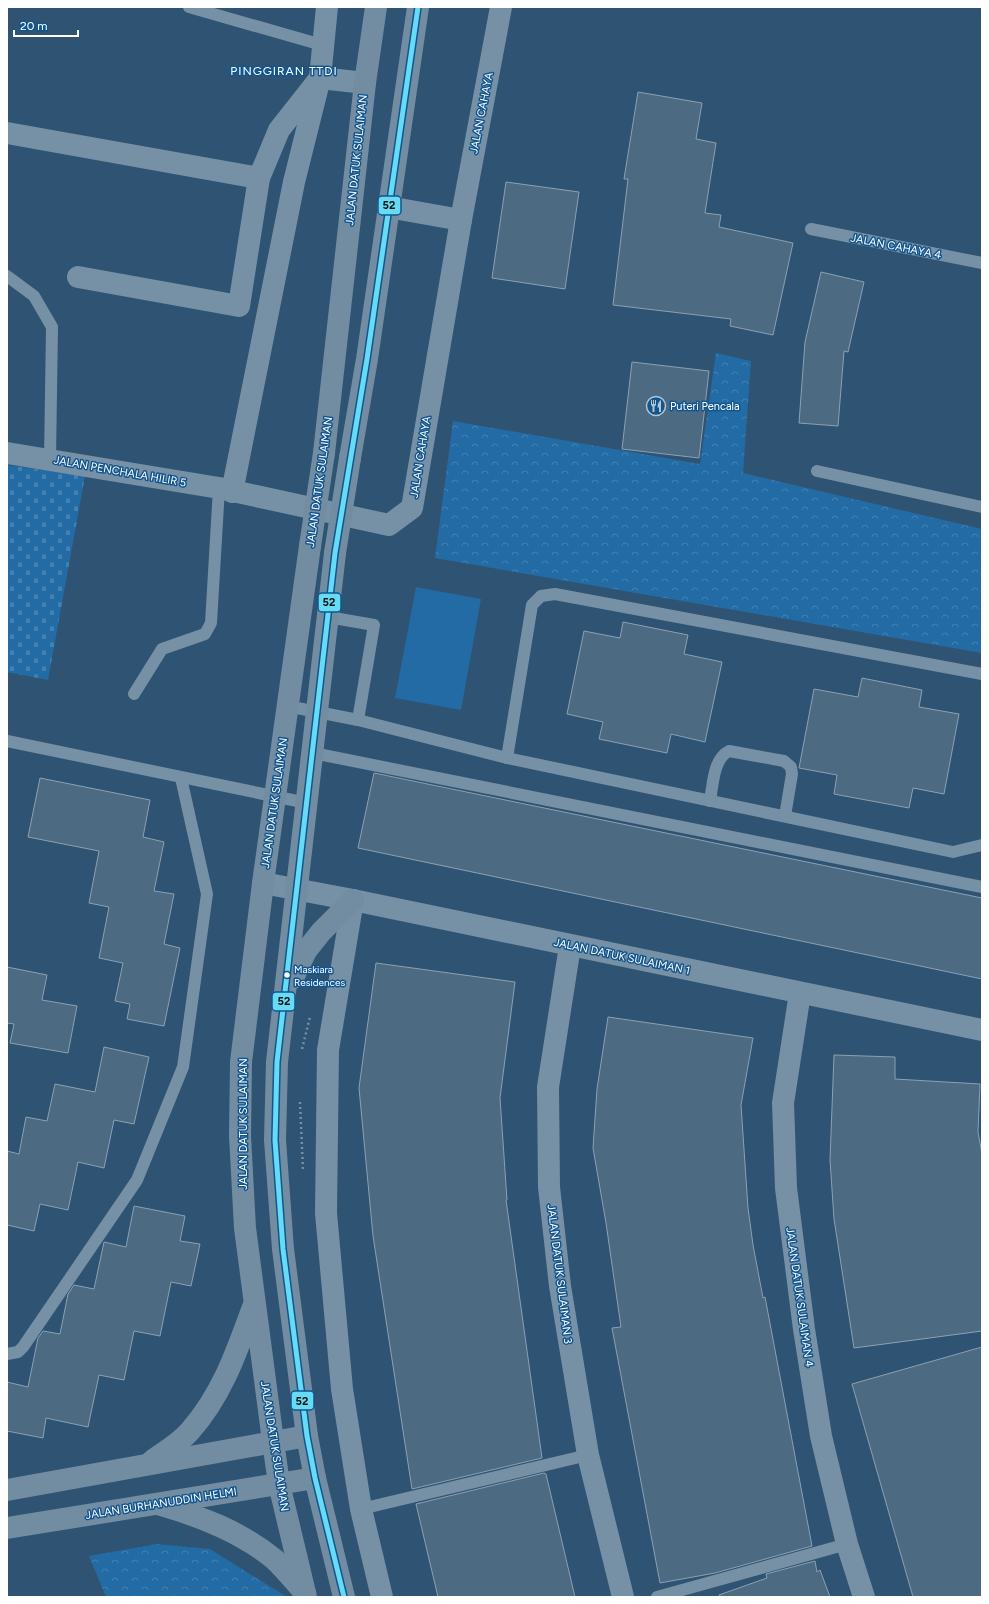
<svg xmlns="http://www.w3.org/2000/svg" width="989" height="1604" viewBox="0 0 989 1604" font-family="Figtree,sans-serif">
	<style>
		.grass { fill: #236ba4 }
		.forest { fill: url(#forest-crowns) }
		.cemetery { fill: url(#cemetery-stones) }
		.building { fill: #4c6a82; stroke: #8ba1b4 }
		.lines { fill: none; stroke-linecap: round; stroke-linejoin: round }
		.path { stroke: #7690a6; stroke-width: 2.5; stroke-dasharray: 2 3; stroke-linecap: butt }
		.lane { stroke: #7690a6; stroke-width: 12 }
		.street { stroke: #7690a6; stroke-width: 22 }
		.secondary { stroke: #728ca2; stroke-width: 22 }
		.secondary-bridge { stroke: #728ca2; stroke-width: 22 }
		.bus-1-casing { stroke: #12568f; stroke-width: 8 }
		.bus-1 { stroke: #66dbf5; stroke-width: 5 }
		.bus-dot { fill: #fff; stroke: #12568f; stroke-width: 1.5 }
		.labels { text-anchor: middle; stroke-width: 3; stroke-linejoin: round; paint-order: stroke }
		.bus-label { font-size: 10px; fill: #fff; stroke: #12568f; text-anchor: start }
		.street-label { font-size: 11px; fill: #fff; stroke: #12568f }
		.poi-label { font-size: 11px; fill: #fff; stroke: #12568f; text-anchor: start }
		.neighbourhood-label { font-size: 12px; letter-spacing: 1px; fill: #fff; stroke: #12568f }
		.line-badge { stroke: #12568f; stroke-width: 1.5 }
		.pale-badge-label { font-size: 11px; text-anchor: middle; font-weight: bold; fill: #111 }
	</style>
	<defs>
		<pattern id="forest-crowns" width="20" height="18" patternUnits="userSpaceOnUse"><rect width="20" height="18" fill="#236ba4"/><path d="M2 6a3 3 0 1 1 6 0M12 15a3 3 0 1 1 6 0" fill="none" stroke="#4481b2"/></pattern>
		<pattern id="cemetery-stones" width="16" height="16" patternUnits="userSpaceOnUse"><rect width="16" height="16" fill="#236ba4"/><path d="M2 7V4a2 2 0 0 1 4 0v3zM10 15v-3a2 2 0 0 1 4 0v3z" fill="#4481b2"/></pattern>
	</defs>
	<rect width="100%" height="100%" fill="#2f5372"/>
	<polygon class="grass" points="416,587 481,599 461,710 395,698"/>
	<g class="forest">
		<polygon points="716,353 751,361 743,473 982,529 982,653 435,558 453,421 700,464"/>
		<polygon points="157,1544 210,1549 287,1597 106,1597 89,1556"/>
	</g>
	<polygon class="cemetery" points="7,465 85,476 48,680 7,672"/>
	<g class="building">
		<polygon points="638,92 702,103 696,139 716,143 705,213 721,215 719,227 793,243 773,335 730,326 731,319 613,305 628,179 624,179"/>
		<polygon points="506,182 579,192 565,289 492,278"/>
		<polygon points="821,272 864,282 848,352 844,351 838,426 799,423 805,342"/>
		<polygon points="632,362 709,371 699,458 622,449"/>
		<polygon points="623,622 688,635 684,654 722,662 705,742 671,734 667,753 599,739 603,722 567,714 584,631 620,638"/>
		<polygon points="862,678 922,690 919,707 959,714 944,794 913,788 909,808 834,794 837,775 799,768 814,689 858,697"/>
		<polygon points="374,773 982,898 982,979 358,848"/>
		<polygon points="40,778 150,800 143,837 164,842 154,891 174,894 164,944 180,948 164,1026 127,1019 130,1004 115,1001 123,963 99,958 109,907 89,903 99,851 28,837"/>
		<polygon points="376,963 515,982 500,1098 507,1200 506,1200 542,1458 412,1489 373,1236 359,1088"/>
		<polygon points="7,967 47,975 42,1000 77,1006 68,1053 10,1043 14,1024 7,1023"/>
		<polygon points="608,1017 753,1038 741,1105 748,1208 753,1245 763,1298 765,1297 812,1546 715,1573 660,1583 612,1328 621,1327 606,1223 593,1148 597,1089"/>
		<polygon points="104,1047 149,1057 134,1124 114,1120 104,1168 78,1162 68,1210 40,1204 34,1231 7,1225 7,1151 19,1154 26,1117 47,1121 55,1084 95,1092"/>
		<polygon points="834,1055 895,1057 895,1079 980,1084 978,1132 982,1154 982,1331 854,1348 834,1219 830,1160"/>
		<polygon points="134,1206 185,1216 180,1241 200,1244 191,1286 171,1282 160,1336 134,1331 124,1380 99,1375 88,1427 46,1418 43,1438 7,1431 7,1382 28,1387 38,1338 43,1331 60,1334 68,1294 74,1285 94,1289 104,1242 126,1247"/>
		<polygon points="982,1347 982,1597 913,1597 852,1384"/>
		<polygon points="544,1473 546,1474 575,1597 438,1597 416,1504"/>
		<polygon points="815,1561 817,1572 820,1570 830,1597 720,1597 719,1595 767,1578 766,1574"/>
	</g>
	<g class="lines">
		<g class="path">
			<polyline points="302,1049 310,1017"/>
			<polyline points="300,1102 303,1170"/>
		</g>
		<g class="lane">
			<polyline points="189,7 322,45"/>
			<polyline points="811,229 982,263"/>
			<polyline points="7,276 34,296 52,327 50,459"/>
			<polyline points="817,471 982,507"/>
			<polyline points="328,617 374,625 358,720"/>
			<polyline points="134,694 162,649 205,634 211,623 219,488"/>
			<polyline points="287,706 358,720 507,758 953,852 982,845"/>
			<polyline points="7,741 307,803"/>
			<polyline points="313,753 982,887"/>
			<polyline points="507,758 532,605 541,596 555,594 982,674"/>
			<path d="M710 801C713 785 713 759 729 751L784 761 791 767 792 774 785 816"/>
			<polyline points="7,1354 18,1352 23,1347 137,1180 183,1067 207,894 181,778"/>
			<polyline points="361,1509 588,1455"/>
			<polyline points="657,1597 847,1544"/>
		</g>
		<g class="street">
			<polyline points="7,133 259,178 279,130 320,78 365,83"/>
			<polyline points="388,207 461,220"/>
			<polyline points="78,277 239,306 259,178"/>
			<polyline points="7,453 219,488 389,525 412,508 461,220 501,7"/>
			<polyline points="232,492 294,182 320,78 327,7"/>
			<polyline points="263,883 353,900 982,1030"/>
			<polyline points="353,900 328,1050 326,1213 342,1389 361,1509 382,1597"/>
			<polyline points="570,946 548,1087 549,1187 560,1286 588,1455 623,1597"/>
			<polyline points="800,993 783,1103 786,1188 804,1329 821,1436 847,1544 864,1597"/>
		</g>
		<g class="secondary">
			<polyline points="324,453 365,83 376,7"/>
			<polyline points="350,458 367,359 418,7"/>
			<polyline points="335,553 277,1062 275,1140 283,1249 307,1436 315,1478 344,1597"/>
			<polyline points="293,978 306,951 321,932 353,900"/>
			<path d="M152 1461C164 1452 180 1443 190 1431 222 1395 237 1351 253 1307"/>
			<polyline points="7,1490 307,1436"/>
			<path d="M161 1505C202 1517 241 1532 274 1559 285 1569 295 1582 305 1593"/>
			<polyline points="7,1528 315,1478"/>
			<polyline points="306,1597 279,1484 273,1441 245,1228 240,1136 241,1062 263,883 310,546"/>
		</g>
		<g class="secondary-bridge">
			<polyline points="310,546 324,453"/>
			<polyline points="335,553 350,458"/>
		</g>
		<defs>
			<polyline id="bus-1" points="344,1597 315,1478 307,1436 283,1249 275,1140 277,1062 335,553 367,359 418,7"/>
		</defs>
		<use href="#bus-1" class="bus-1-casing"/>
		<use href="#bus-1" class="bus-1"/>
	</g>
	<defs>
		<symbol id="restaurant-ring" viewBox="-11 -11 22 22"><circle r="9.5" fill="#12568f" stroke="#b6c3ce" stroke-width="1.5"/><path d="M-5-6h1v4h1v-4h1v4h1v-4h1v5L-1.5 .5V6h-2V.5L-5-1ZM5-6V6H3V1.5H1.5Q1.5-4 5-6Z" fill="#b6c3ce"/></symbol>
	</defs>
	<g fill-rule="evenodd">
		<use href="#restaurant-ring" x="645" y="395" width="22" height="22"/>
	</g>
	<circle class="bus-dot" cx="287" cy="975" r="3.5"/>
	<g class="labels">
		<g class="bus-label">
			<text x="294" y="973">Maskiara<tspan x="294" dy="13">Residences</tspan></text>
		</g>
		<g class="street-label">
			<text transform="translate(481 113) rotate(-79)" y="4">JALAN CAHAYA</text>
			<text transform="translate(356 160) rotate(-84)" y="4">JALAN DATUK SULAIMAN</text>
			<text transform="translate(896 246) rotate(11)" y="4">JALAN CAHAYA 4</text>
			<text transform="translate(420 457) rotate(-81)" y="4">JALAN CAHAYA</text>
			<text transform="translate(120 471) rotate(10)" y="4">JALAN PENCHALA HILIR 5</text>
			<text transform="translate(319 482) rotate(-82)" y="4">JALAN DATUK SULAIMAN</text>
			<text transform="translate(274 803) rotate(-82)" y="4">JALAN DATUK SULAIMAN</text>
			<text transform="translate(622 956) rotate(12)" y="4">JALAN DATUK SULAIMAN 1</text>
			<text transform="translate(243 1124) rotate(-90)" y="4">JALAN DATUK SULAIMAN</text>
			<text transform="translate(560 1274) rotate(83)" y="4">JALAN DATUK SULAIMAN 3</text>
			<text transform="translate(800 1297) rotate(82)" y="4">JALAN DATUK SULAIMAN 4</text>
			<text transform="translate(275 1446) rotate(81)" y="4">JALAN DATUK SULAIMAN</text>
			<text transform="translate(161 1503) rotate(-9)" y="4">JALAN BURHANUDDIN HELMI</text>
		</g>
		<g class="poi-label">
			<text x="670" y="410">Puteri Pencala</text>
		</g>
		<g class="neighbourhood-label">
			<text x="284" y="75">PINGGIRAN TTDI</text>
		</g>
	</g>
	<g class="line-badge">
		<rect x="378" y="196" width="23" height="19" rx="4" fill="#66dbf5"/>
		<rect x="318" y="593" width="23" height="19" rx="4" fill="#66dbf5"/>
		<rect x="272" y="992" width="23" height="19" rx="4" fill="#66dbf5"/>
		<rect x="291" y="1391" width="23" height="19" rx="4" fill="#66dbf5"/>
	</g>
	<g class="pale-badge-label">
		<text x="389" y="209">52</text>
		<text x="329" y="606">52</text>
		<text x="284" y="1005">52</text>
		<text x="302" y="1405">52</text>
	</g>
	<rect width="989" height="1604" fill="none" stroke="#ffffff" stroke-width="16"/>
	<path d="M14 30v6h64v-6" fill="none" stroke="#ffffff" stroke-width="2"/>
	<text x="20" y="30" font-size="12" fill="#ffffff" stroke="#12568f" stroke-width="3" paint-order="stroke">20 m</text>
</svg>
